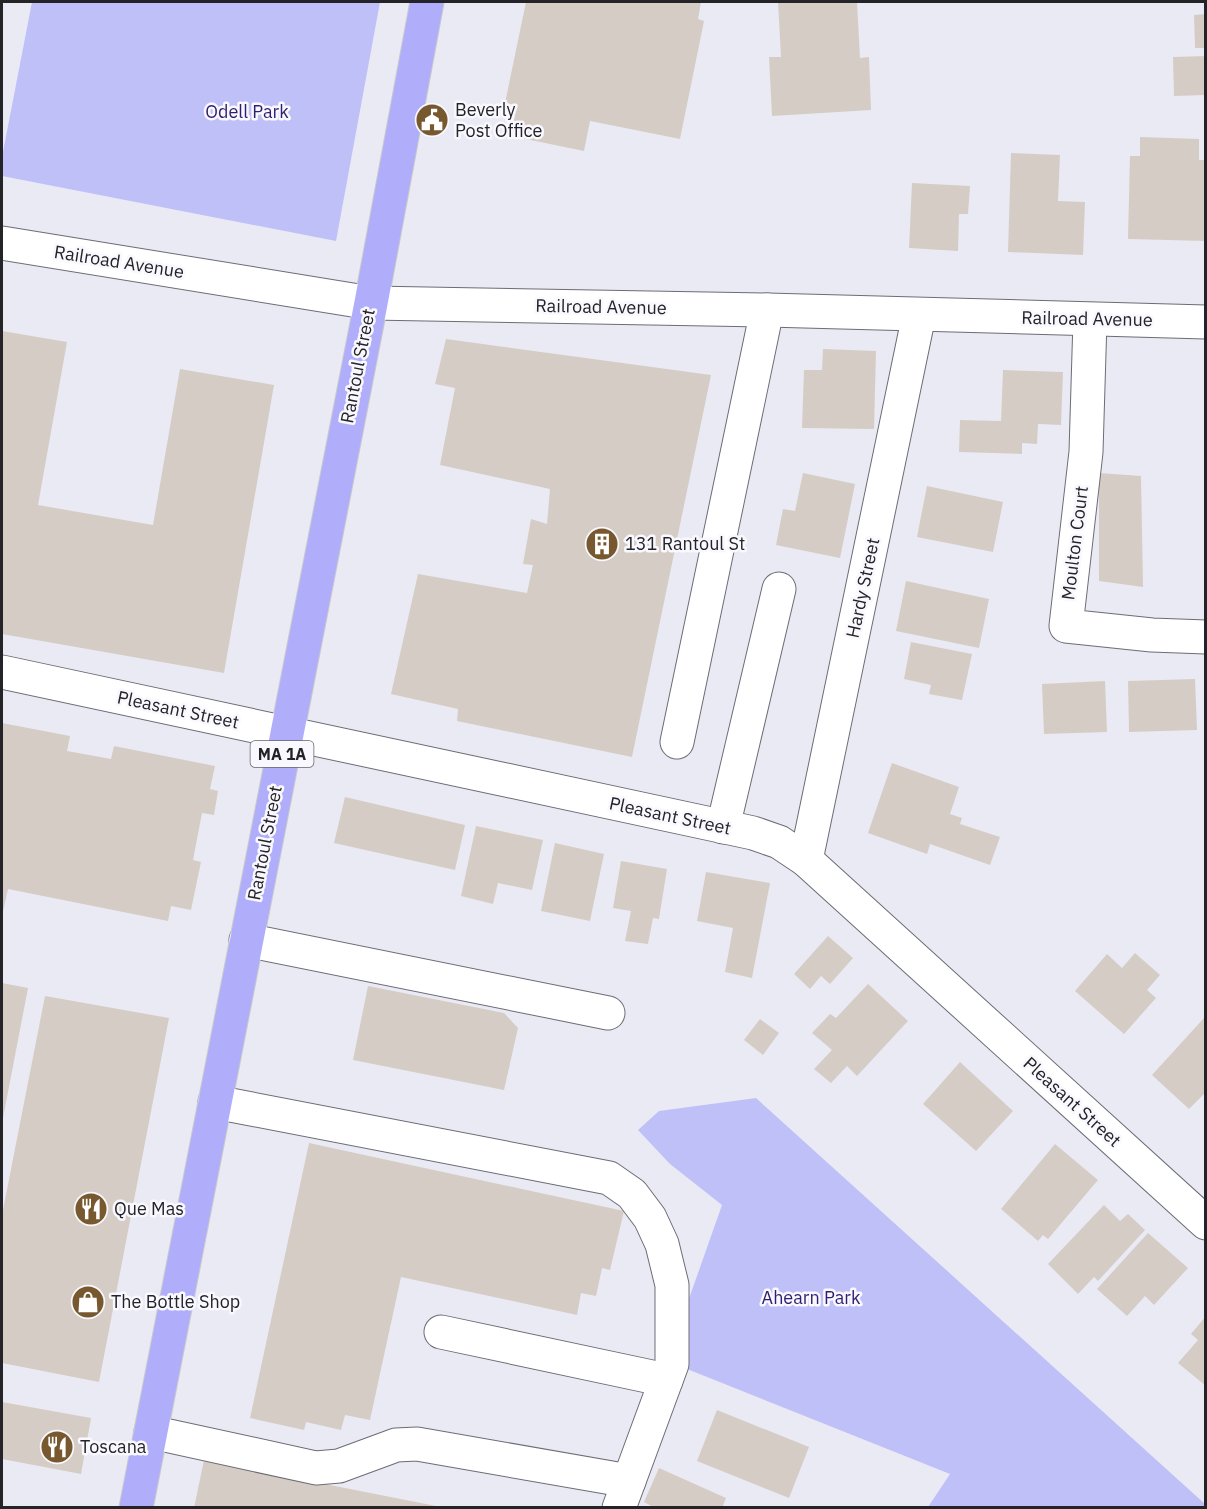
<svg xmlns="http://www.w3.org/2000/svg" width="1207" height="1509" viewBox="0 0 1207 1509" font-family="'IBM Plex Sans',sans-serif">
	<style>
		.green { fill: #c0c0f8 }
		.building { fill: #d5cdc5 }
		.lines { fill: none; stroke-linecap: round; stroke-linejoin: round }
		.minor-casing { stroke: #6c6c76; stroke-width: 35 }
		.highway-casing { stroke: #cacacb; stroke-width: 35 }
		.minor { stroke: #fff; stroke-width: 33 }
		.highway { stroke: #b0aefb; stroke-width: 33 }
		.labels { text-anchor: middle; stroke-width: 5; stroke-linejoin: round; paint-order: stroke }
		.shield { fill: #f8f8fe; stroke: #646468; stroke-width: 1.5 }
		.shield-label { font-size: 16px; font-weight: bold; fill: #242428 }
		.poi-label { font-size: 18px; fill: #242428; stroke: #f8f8fe; text-anchor: start }
		.park-label { font-size: 18px; fill: #2f1e71; stroke: #f8f8fe }
		.street-label { font-size: 18px; fill: #242428; stroke: #f8f8fe }
	</style>
	<rect width="100%" height="100%" fill="#eaeaf5"/>
	<g class="green">
		<polygon points="32,2 380,2 336,241 2,176 2,157"/>
		<polygon points="756,1098 1205,1504 1205,1507 928,1507 950,1474 667,1361 722,1205 670,1164 638,1130 659,1111"/>
	</g>
	<g class="building">
		<polygon points="526,2 701,2 698,19 704,21 680,139 590,121 584,151 511,136 517,105 505,103"/>
		<polygon points="778,2 857,2 860,58 869,57 871,110 772,116 769,57 781,57"/>
		<polygon points="1206,14 1206,48 1195,48 1194,15"/>
		<polygon points="1206,56 1206,95 1174,96 1173,57"/>
		<polygon points="1140,137 1199,139 1199,160 1206,160 1206,241 1128,239 1130,156 1140,156"/>
		<polygon points="1011,153 1060,155 1058,201 1085,202 1083,255 1008,252"/>
		<polygon points="912,183 970,186 968,214 959,214 958,251 909,248"/>
		<polygon points="2,331 67,342 38,505 153,525 180,369 274,385 224,673 2,634"/>
		<polygon points="446,339 711,375 632,757 457,721 458,709 391,694 418,574 527,593 533,565 523,564 531,519 547,524 550,489 440,465 455,388 435,384"/>
		<polygon points="823,349 876,351 874,429 802,428 804,370 822,370"/>
		<polygon points="1003,370 1063,372 1061,425 1038,424 1037,444 1022,443 1022,454 959,452 960,420 1001,421"/>
		<polygon points="803,473 855,484 840,558 776,545 783,509 795,511"/>
		<polygon points="1099,473 1141,476 1143,587 1099,581"/>
		<polygon points="927,486 1003,502 993,552 917,537"/>
		<polygon points="906,581 989,599 979,648 896,631"/>
		<polygon points="911,642 972,654 962,700 929,694 931,685 904,679"/>
		<polygon points="1195,679 1197,730 1129,732 1128,681"/>
		<polygon points="1105,681 1107,732 1044,734 1042,684"/>
		<polygon points="2,723 70,736 67,751 111,759 114,746 215,766 210,789 218,791 214,815 202,813 193,860 201,862 191,910 171,906 168,921 8,889 2,916"/>
		<polygon points="892,763 959,787 950,814 962,818 960,824 1000,837 990,865 930,844 927,854 868,833"/>
		<polygon points="345,797 465,825 455,870 334,843"/>
		<polygon points="476,826 543,840 532,890 498,883 493,904 461,896"/>
		<polygon points="555,843 604,854 590,921 541,911"/>
		<polygon points="621,861 667,869 659,919 653,918 648,944 625,941 631,911 613,908"/>
		<polygon points="706,872 770,883 752,978 725,972 733,928 697,921"/>
		<polygon points="828,936 853,958 830,984 821,976 810,989 794,974"/>
		<polygon points="1135,953 1160,975 1147,990 1156,998 1124,1034 1075,991 1107,954 1122,968"/>
		<polygon points="2,983 28,988 3,1118 2,1118"/>
		<polygon points="868,984 908,1021 857,1076 847,1066 831,1083 814,1069 832,1050 812,1033 830,1014 836,1018"/>
		<polygon points="368,986 504,1013 518,1028 504,1090 353,1060"/>
		<polygon points="45,996 169,1018 99,1382 2,1363 2,1215"/>
		<polygon points="1204,1018 1206,1092 1189,1109 1152,1075"/>
		<polygon points="760,1019 779,1033 763,1055 744,1040"/>
		<polygon points="960,1062 1013,1111 976,1151 923,1104"/>
		<polygon points="309,1143 624,1211 610,1270 602,1268 596,1296 581,1293 577,1315 401,1277 370,1420 345,1415 341,1430 306,1422 304,1430 250,1418"/>
		<polygon points="1055,1144 1098,1180 1048,1239 1043,1235 1038,1241 1001,1209"/>
		<polygon points="1104,1205 1120,1221 1128,1214 1145,1230 1098,1281 1094,1277 1078,1294 1048,1264"/>
		<polygon points="1148,1233 1188,1268 1154,1305 1145,1296 1127,1316 1097,1289"/>
		<polygon points="1206,1316 1206,1386 1178,1363 1198,1340 1191,1334"/>
		<polygon points="2,1402 91,1418 81,1474 2,1459"/>
		<polygon points="717,1410 809,1447 789,1498 697,1461"/>
		<polygon points="204,1460 436,1506 436,1508 194,1508"/>
		<polygon points="659,1468 726,1498 722,1508 655,1508 644,1502"/>
	</g>
	<g class="lines">
		<defs>
			<g id="minor">
				<polyline points="2,243 371,303 767,310 1206,322"/>
				<polyline points="1090,320 1086,452 1066,626 1152,635 1206,637"/>
				<polyline points="2,672 753,833 779,842 806,860 1206,1223"/>
				<polyline points="677,742 767,310"/>
				<polyline points="723,827 779,589"/>
				<polyline points="806,860 919,315"/>
				<polyline points="246,940 608,1013"/>
				<polyline points="215,1102 609,1178 632,1194 650,1218 662,1244 672,1285 672,1364 619,1508"/>
				<polyline points="441,1332 666,1380"/>
				<polyline points="151,1432 316,1468 339,1466 396,1445 417,1444 629,1481"/>
			</g>
			<polyline id="highway" points="136,1508 371,303 427,2"/>
		</defs>
		<use href="#minor" class="minor-casing"/>
		<use href="#highway" class="highway-casing"/>
		<use href="#minor" class="minor"/>
		<use href="#highway" class="highway"/>
	</g>
	<defs>
		<symbol id="civic-disc" viewBox="-11 -11 22 22"><circle r="9.5" fill="#78582e" stroke="#f8f8fe"/><path d="M-.6-6.5H3V-4.5H.6V-3L4-1V1h2V6H-6V1h2V-1L-.6-3ZM-1.2 2.5V6h2.4V2.5Z" fill="#fff"/></symbol>
		<symbol id="building-disc" viewBox="-11 -11 22 22"><circle r="9.5" fill="#78582e" stroke="#f8f8fe"/><path d="M-4-6H4V6H1V3H-1V6H-4ZM-2.5-4.3h1.7v1.8h-1.7ZM.8-4.3h1.7v1.8H.8ZM-2.5-1h1.7V.8h-1.7ZM.8-1h1.7V.8H.8Z" fill="#fff"/></symbol>
		<symbol id="restaurant-disc" viewBox="-11 -11 22 22"><circle r="9.5" fill="#78582e" stroke="#f8f8fe"/><path d="M-5-6h1v4h1v-4h1v4h1v-4h1v5L-1.5 .5V6h-2V.5L-5-1ZM5-6V6H3V1.5H1.5Q1.5-4 5-6Z" fill="#fff"/></symbol>
		<symbol id="shop-disc" viewBox="-11 -11 22 22"><circle r="9.5" fill="#78582e" stroke="#f8f8fe"/><path d="M-5-2.5h2.3a2.7 3.5 0 0 1 5.4 0H5L5.5 6h-11ZM-1.5-2.5h3a1.5 2.3 0 0 0-3 0Z" fill="#fff"/></symbol>
	</defs>
	<g fill-rule="evenodd">
		<use href="#civic-disc" x="413" y="101" width="38" height="38"/>
		<use href="#building-disc" x="583" y="525" width="38" height="38"/>
		<use href="#restaurant-disc" x="72" y="1190" width="38" height="38"/>
		<use href="#shop-disc" x="69" y="1283" width="38" height="38"/>
		<use href="#restaurant-disc" x="38" y="1428" width="38" height="38"/>
	</g>
	<g class="labels">
		<rect class="shield" x="250.5" y="741" width="63" height="26" rx="4.5"/>
		<g class="shield-label">
			<text x="282" y="760">MA 1A</text>
		</g>
		<g class="poi-label">
			<text x="455" y="116">Beverly<tspan x="455" dy="21">Post Office</tspan></text>
			<text x="625" y="550">131 Rantoul St</text>
			<text x="114" y="1215">Que Mas</text>
			<text x="111" y="1308">The Bottle Shop</text>
			<text x="80" y="1453">Toscana</text>
		</g>
		<g class="park-label">
			<text x="247" y="118">Odell Park</text>
			<text x="811" y="1304">Ahearn Park</text>
		</g>
		<g class="street-label">
			<text transform="translate(119 262) rotate(9)" y="6">Railroad Avenue</text>
			<text transform="translate(601 307) rotate(1)" y="6">Railroad Avenue</text>
			<text transform="translate(1087 319) rotate(1)" y="6">Railroad Avenue</text>
			<text transform="translate(358 366) rotate(-79)" y="6">Rantoul Street</text>
			<text transform="translate(1075 543) rotate(-83)" y="6">Moulton Court</text>
			<text transform="translate(863 588) rotate(-78)" y="6">Hardy Street</text>
			<text transform="translate(178 710) rotate(12)" y="6">Pleasant Street</text>
			<text transform="translate(670 816) rotate(12)" y="6">Pleasant Street</text>
			<text transform="translate(265 843) rotate(-79)" y="6">Rantoul Street</text>
			<text transform="translate(1072 1102) rotate(42)" y="6">Pleasant Street</text>
		</g>
	</g>
	<rect width="1207" height="1509" fill="none" stroke="#242428" stroke-width="6"/>
</svg>
